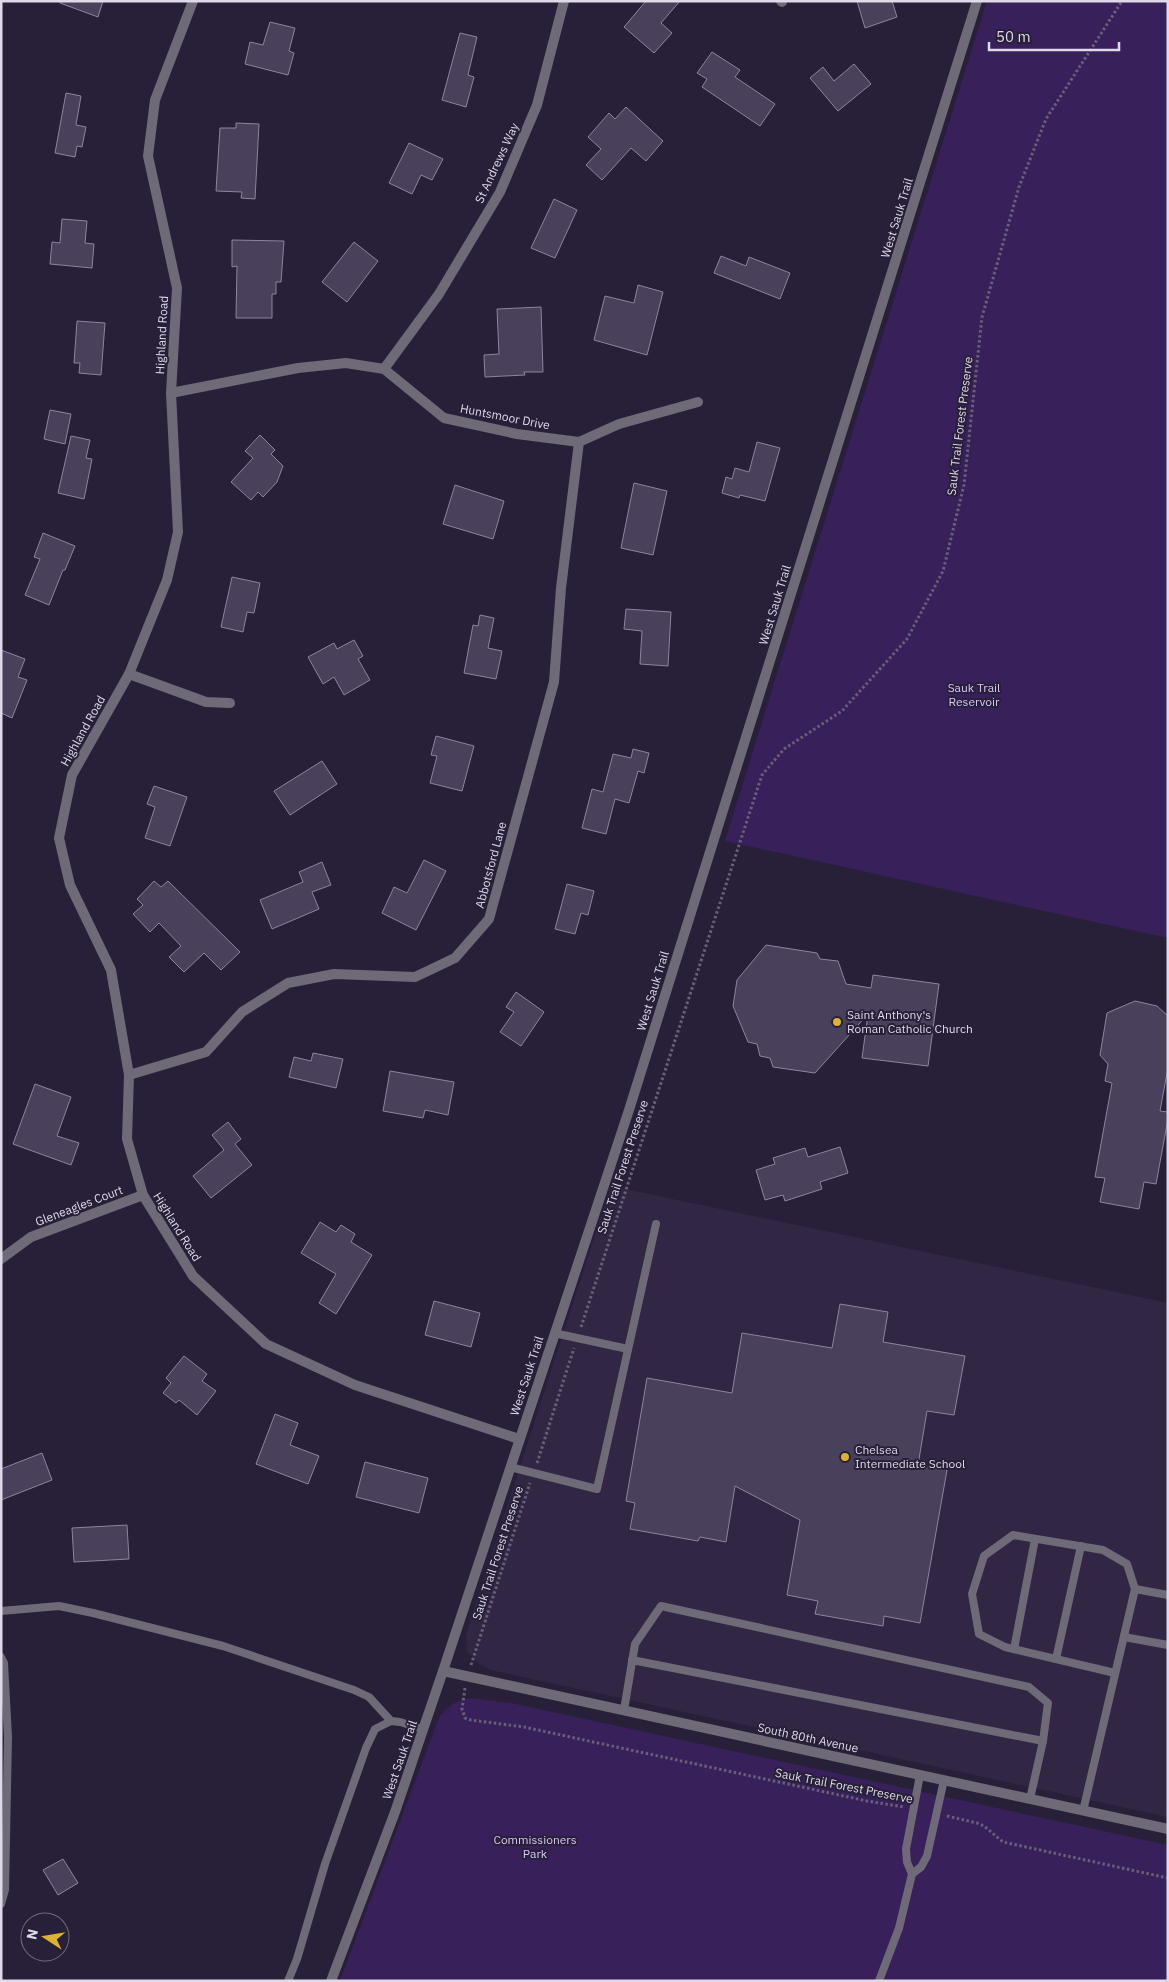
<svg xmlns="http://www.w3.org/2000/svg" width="1169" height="1982" viewBox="0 0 1169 1982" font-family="'IBM Plex Sans',sans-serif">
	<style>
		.built { fill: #312745 }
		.green { fill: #38215b }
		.building { fill: #49415b; stroke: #8c84a1 }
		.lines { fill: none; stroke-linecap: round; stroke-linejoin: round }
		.path { stroke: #676076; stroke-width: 3; stroke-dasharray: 2.5 2.5; stroke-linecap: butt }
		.service { stroke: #6e6a77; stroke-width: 8 }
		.minor { stroke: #6e6a77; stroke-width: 10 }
		.poi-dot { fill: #ddb133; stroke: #282038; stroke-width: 2 }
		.labels { text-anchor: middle; stroke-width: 4; stroke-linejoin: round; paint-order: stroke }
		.street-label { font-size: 12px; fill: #dedaea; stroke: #282038 }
		.park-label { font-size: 12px; fill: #d6c5fe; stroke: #282038 }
		.poi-label { font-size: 12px; fill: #dedaea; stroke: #282038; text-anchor: start }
	</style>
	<rect width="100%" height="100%" fill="#282038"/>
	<polygon class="built" points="611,1186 1168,1303 1168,1817 491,1670 479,1664 467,1651 466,1636 473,1612"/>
	<g class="green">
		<polygon points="987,1 1168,1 1168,938 725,841"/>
		<path d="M470 1698 511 1703 1168 1845V1981H340L439 1718C447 1705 456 1701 470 1698Z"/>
	</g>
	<g class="building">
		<polygon points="60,1 103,1 98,17 60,3"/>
		<polygon points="646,1 680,1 661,23 672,33 654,53 624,27"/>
		<polygon points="857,1 892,1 897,17 865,28"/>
		<polygon points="270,22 295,28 289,51 294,53 288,75 245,64 250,42 263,45"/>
		<polygon points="460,33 477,37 468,75 474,77 466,107 442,100"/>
		<polygon points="712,52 740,70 735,77 775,104 760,126 702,87 707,79 697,73"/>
		<polygon points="854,64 871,84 838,111 810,78 823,67 834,81"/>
		<polygon points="66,93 81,96 76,125 86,127 82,147 77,146 75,157 55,153"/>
		<polygon points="626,107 663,141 646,161 631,148 602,180 586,165 601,149 588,137 609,113 615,119"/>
		<polygon points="236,123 259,124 255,199 241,198 242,192 216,191 220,128 236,128"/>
		<polygon points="409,143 443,159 432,180 421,175 412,194 389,183"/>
		<polygon points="554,199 577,210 555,258 531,248"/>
		<polygon points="62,219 87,221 85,243 94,244 92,268 50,264 52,242 60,243"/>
		<polygon points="232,240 284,241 281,282 276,282 276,294 272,294 272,318 236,318 237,266 232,267"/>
		<polygon points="354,242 378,261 347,302 322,282"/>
		<polygon points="721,256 746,266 749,257 790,273 780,299 714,273"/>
		<polygon points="638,285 663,292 647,355 594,340 605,296 634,303"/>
		<polygon points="541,307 543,372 524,372 525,375 485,377 484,355 499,354 497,309"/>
		<polygon points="77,321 105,323 101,375 79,373 80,363 74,363"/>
		<polygon points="50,410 71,414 65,444 44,439"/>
		<polygon points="260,435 275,450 271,454 283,466 277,482 263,497 258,492 251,500 231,482 253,458 245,451"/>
		<polygon points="71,436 90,440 86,458 92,459 84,499 58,493"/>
		<polygon points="757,442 780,448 765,501 740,495 739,498 722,493 726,477 732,479 735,468 749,472"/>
		<polygon points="634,483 667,491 653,555 621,548"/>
		<polygon points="455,485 504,501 493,539 443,524"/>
		<polygon points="43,533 75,546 65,570 63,570 49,605 25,595 40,559 34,557"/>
		<polygon points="232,577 260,583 254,613 247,612 243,632 221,627"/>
		<polygon points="626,609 671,612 668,666 640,664 642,631 624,629"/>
		<polygon points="480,615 494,618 488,648 502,651 496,679 464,673 473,625 478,626"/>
		<polygon points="354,640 363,656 358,659 370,680 344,695 334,677 323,684 308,657 334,643 337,649"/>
		<polygon points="1,650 25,659 18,677 27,680 12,718 1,713"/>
		<polygon points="436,736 474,746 462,791 430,783 437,756 431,755"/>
		<polygon points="633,749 649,753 644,773 638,771 629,803 615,799 606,834 582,828 592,789 603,792 613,754 631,758"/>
		<polygon points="322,761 337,784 290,815 274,791"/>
		<polygon points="154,786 187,797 170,846 145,838 155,807 147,804"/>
		<polygon points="424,860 446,871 416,930 382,913 394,887 407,893"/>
		<polygon points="322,862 331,885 312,892 319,909 272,929 260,900 303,882 299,872"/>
		<polygon points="154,881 161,887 168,881 240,952 221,970 204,953 184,972 169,957 181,946 159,923 150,932 133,914 143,905 137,899"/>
		<polygon points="567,884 594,891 588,915 581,913 575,934 555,929"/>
		<polygon points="766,945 817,953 820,959 838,961 846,984 871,988 873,975 939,984 928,1066 862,1058 868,1014 815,1073 773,1067 770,1058 760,1056 757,1044 748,1042 733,1006 737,980"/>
		<polygon points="516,992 544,1012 521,1046 500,1032 514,1012 506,1007"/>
		<polygon points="1135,1001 1157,1006 1168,1016 1168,1068 1160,1111 1168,1112 1168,1119 1156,1184 1144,1182 1139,1209 1100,1202 1105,1178 1095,1177 1112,1083 1105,1081 1108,1064 1100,1055 1107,1013"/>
		<polygon points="313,1053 343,1059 336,1088 289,1077 294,1057 311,1061"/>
		<polygon points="390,1071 454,1082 448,1115 425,1110 423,1118 383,1111"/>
		<polygon points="35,1084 71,1097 57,1136 79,1143 71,1165 13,1144"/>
		<polygon points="228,1122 241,1139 235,1144 252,1165 211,1198 193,1176 224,1150 212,1135"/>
		<polygon points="840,1147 848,1173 820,1182 822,1189 785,1201 783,1195 765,1200 756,1170 775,1164 773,1158 805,1148 808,1157"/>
		<polygon points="320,1222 336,1232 341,1225 355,1234 351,1242 372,1255 336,1314 319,1303 336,1274 301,1253"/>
		<polygon points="434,1301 480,1313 471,1347 425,1335"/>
		<polygon points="840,1304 888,1312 883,1342 965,1356 954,1415 927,1411 918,1465 947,1470 920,1623 884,1616 883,1626 815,1614 818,1601 787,1595 800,1520 735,1486 726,1542 700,1537 698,1541 630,1529 635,1503 626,1501 647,1378 732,1393 742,1333 832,1348"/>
		<polygon points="184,1356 207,1374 202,1381 216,1391 197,1415 179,1400 176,1403 163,1393 171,1383 166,1378"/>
		<polygon points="275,1414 298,1423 290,1445 319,1456 308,1484 256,1464"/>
		<polygon points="42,1453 52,1480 1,1500 1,1469"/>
		<polygon points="365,1462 428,1478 419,1513 356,1497"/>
		<polygon points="127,1525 129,1559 74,1562 72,1528"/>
		<polygon points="63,1859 78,1883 58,1895 43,1870"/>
	</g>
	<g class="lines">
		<g class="path">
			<polyline points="581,1327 762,775 784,749 842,711 907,639 943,571 964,485 982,317 1019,187 1046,119 1122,1"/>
			<polyline points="537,1463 574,1348"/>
			<polyline points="471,1665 530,1483"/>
			<polyline points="465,1688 462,1709 465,1718 471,1720 524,1727 867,1801 904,1807"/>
			<polyline points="947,1816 977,1823 984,1826 1003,1842 1168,1878"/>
		</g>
		<g class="service">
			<polyline points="554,1333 628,1349"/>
			<polyline points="510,1467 597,1489 656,1224"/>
			<polyline points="1135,1589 1168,1595"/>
			<polyline points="1,1611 59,1606 93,1613 223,1646 354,1690 369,1697 391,1721"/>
			<polyline points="1124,1637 1168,1645"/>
			<polyline points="1014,1649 1035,1539"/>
			<polyline points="1,1657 4,1663 8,1737 5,1890 1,1904"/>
			<polyline points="1056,1659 1081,1546"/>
			<polyline points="632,1660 1043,1741"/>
			<polyline points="624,1710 635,1644 661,1606 1029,1687 1048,1703 1043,1741 1030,1799"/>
			<polyline points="1083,1811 1135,1589 1127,1564 1103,1550 1013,1535 984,1556 972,1594 979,1634 1005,1647 1115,1673"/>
			<polyline points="912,1874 907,1862 906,1849 920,1775"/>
			<polyline points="288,1981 297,1959 325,1864 366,1748 375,1729 391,1721 400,1722 423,1729"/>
			<polyline points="879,1981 899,1928 912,1874 921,1867 927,1856 944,1780"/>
		</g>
		<g class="minor">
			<polyline points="193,1 155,100 148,156 177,288 171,393 178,532 167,580 129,674 72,775 59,838 70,885 111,970 129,1075 127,1139 143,1195 193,1276 266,1344 355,1385 519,1439"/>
			<polyline points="781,1 782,2"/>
			<polyline points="384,369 439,294 500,192 537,105 564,1"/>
			<polyline points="171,393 298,368 346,363 384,369 444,418 517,434 579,442 619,424 698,402"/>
			<polyline points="129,674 206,702 230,703"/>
			<polyline points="129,1075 206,1052 242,1012 288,983 334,974 415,977 455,958 489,919 554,682 561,588 579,442"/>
			<polyline points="1,1259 31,1237 143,1195"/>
			<polyline points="443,1671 1168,1829"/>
			<polyline points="331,1981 395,1812 443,1671 629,1110 977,1"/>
		</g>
	</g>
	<g class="poi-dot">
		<circle cx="837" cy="1022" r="5"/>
		<circle cx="845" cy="1457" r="5"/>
	</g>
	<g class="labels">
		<g class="street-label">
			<text transform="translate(497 163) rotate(-65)" y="4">St Andrews Way</text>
			<text transform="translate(897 218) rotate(-73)" y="4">West Sauk Trail</text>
			<text transform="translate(162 335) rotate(-87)" y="4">Highland Road</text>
			<text transform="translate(505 417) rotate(11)" y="4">Huntsmoor Drive</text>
			<text transform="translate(960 426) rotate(-83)" y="4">Sauk Trail Forest Preserve</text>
			<text transform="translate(775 605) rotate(-73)" y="4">West Sauk Trail</text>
			<text transform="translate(83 731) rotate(-61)" y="4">Highland Road</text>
			<text transform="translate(491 865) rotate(-75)" y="4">Abbotsford Lane</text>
			<text transform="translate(653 991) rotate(-73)" y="4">West Sauk Trail</text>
			<text transform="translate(623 1167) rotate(-72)" y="4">Sauk Trail Forest Preserve</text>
			<text transform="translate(79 1206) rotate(-21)" y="4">Gleneagles Court</text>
			<text transform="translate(177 1227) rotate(58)" y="4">Highland Road</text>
			<text transform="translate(527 1376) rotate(-72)" y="4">West Sauk Trail</text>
			<text transform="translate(498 1553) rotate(-72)" y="4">Sauk Trail Forest Preserve</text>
			<text transform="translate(808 1738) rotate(12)" y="4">South 80th Avenue</text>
			<text transform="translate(400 1760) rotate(-71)" y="4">West Sauk Trail</text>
			<text transform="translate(844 1786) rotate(11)" y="4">Sauk Trail Forest Preserve</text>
		</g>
		<g class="park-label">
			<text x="974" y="692">Sauk Trail<tspan x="974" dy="14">Reservoir</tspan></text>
			<text x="535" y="1844">Commissioners<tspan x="535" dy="14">Park</tspan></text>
		</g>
		<g class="poi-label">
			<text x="847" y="1019">Saint Anthony's<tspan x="847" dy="14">Roman Catholic Church</tspan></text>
			<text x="855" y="1454">Chelsea<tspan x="855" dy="14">Intermediate School</tspan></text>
		</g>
	</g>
	<rect width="1169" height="1982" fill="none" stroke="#dedaea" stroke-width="5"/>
	<g transform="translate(45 1937) rotate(282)"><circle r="24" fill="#282038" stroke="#716a7f"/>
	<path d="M0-4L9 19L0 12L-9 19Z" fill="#ddb133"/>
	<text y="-8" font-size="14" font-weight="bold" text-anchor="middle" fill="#dedaea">N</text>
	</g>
	<path d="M989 42v8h130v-8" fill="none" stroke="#dedaea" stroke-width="2.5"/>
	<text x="996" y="42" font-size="15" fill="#dedaea" stroke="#282038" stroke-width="4" paint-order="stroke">50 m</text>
</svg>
